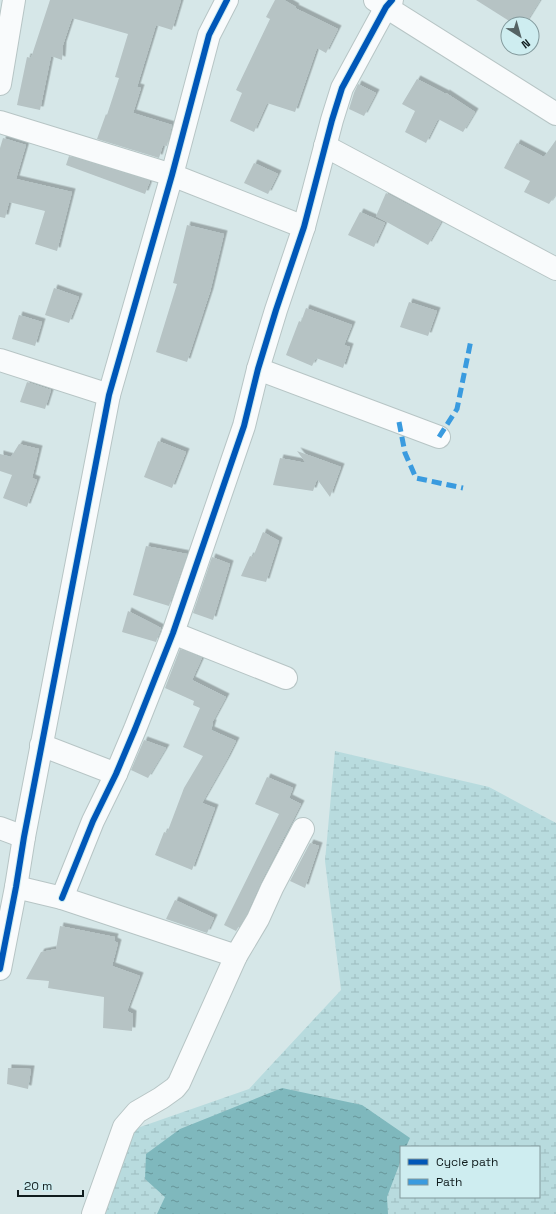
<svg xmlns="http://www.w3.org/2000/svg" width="556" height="1214" viewBox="0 0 556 1214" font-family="'Space Grotesk',sans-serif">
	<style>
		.wetland { fill: url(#wetland-marsh); fill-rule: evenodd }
		.water { fill: url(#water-ripples) }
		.building { fill: #b6c3c4; filter: url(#shadow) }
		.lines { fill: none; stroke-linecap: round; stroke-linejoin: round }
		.street-casing { stroke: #b7c5c5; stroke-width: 24 }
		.street { stroke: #f9fbfc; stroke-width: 22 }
		.quiet { stroke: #3a9bdf; stroke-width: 5; stroke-dasharray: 10 5; stroke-linecap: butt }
		.cycleway-casing { stroke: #ceedf0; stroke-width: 8 }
		.cycleway { stroke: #0057b8; stroke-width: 6 }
	</style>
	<defs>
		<pattern id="wetland-marsh" width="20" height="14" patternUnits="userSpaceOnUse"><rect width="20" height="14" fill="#b8dbde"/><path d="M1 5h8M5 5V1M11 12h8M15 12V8" fill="none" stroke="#9dbbbe"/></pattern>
		<pattern id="water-ripples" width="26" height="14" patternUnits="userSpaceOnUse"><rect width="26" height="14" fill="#7fb8bd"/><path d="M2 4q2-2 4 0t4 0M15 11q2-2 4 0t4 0" fill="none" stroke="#679599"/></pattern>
		<filter id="shadow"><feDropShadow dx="3.5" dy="-3.5" stdDeviation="0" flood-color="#0004"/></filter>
	</defs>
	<rect width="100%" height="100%" fill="#d6e7e8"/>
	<path class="wetland" d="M335 751 489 787 556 823V1214H96L123 1133 249 1089 341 990 325 861ZM401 1147H539V1197H401Z"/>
	<polygon class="water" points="282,1088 362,1105 410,1138 406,1147 401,1147 401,1160 387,1197 388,1214 157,1214 165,1197 145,1179 146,1154 180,1129"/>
	<g class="building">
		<polygon points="50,0 181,0 172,30 156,25 137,87 141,88 133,113 172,125 167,146 163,145 159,158 97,139 106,114 107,115 119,78 115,77 128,34 72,18 63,45 62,60 51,56 40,110 17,105 27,57 31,58"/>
		<polygon points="275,0 284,0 296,7 295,8 338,29 326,53 317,48 295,112 267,103 254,132 230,121 242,93 236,90 270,19 266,17"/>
		<polygon points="476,0 540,0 525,24 514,24"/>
		<polygon points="417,79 446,94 446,93 475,112 463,132 438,119 426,143 405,132 415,111 402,104"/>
		<polygon points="358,84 376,93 364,116 349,109 354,93"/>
		<polygon points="3,138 26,145 16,179 72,192 57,251 35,244 45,211 9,202 5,218 0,217 0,148"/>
		<polygon points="556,140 556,194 549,204 524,192 530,181 504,168 517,143 544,157"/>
		<polygon points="69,156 150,181 145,194 66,165"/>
		<polygon points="254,163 278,174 268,194 244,183"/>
		<polygon points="386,193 441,222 428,245 376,216"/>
		<polygon points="360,212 385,223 374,247 348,235"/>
		<polygon points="187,225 224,234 210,292 187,362 156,352 177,284 173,283"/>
		<polygon points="54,288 79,297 69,323 45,315"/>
		<polygon points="409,302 437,311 428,336 400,327"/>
		<polygon points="306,308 352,325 344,345 350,347 343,368 316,358 312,366 286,355 299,321 301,322"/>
		<polygon points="19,315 42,322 35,346 12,339"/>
		<polygon points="27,382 51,390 45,409 20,402"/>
		<polygon points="158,441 186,452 172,488 144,477"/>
		<polygon points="19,444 39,449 32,478 37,480 27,507 3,498 12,475 0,471 0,454 11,457"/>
		<polygon points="297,451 341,467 330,497 317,479 313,491 273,485 280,458 306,463"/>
		<polygon points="263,532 279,541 266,582 241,576 250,556 253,557"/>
		<polygon points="146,546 187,554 169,606 133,595"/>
		<polygon points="212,557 230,564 213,620 193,613"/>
		<polygon points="128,611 161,628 156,642 122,632"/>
		<polygon points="180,649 202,658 192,680 226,697 212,723 213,723 211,730 236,741 227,759 202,803 215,808 192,870 155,855 164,832 167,833 184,788 203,756 183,747 200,708 193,705 194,701 165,688"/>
		<polygon points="144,740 166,748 148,778 131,770"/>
		<polygon points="267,777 293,788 289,798 301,804 261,882 247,913 236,931 224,925 279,814 255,804"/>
		<polygon points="310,843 319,846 305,888 290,881"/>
		<polygon points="175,900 214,918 207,933 166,919"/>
		<polygon points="60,926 115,937 114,941 118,943 112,966 140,976 127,1011 133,1014 132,1031 103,1028 104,997 48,988 49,981 26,979 41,952 56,949"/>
		<polygon points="8,1068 31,1069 28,1089 7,1084"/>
	</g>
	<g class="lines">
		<defs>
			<g id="street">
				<polyline points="375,0 556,114"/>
				<polyline points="0,84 14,0"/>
				<polyline points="0,122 172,175 304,227"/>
				<polyline points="325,146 556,269"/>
				<polyline points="0,360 109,395"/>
				<polyline points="258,369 439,437"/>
				<polyline points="173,633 286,678"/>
				<polyline points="41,745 116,774"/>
				<polyline points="0,828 24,837"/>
				<polyline points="16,887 62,898 236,956"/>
				<polyline points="62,898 93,821 116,774 135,729 173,633 244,426 258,369 276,310 304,227 332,120 342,88 386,7 392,0"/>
				<polyline points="0,969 16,887 24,837 109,395 172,175 209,35 227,0"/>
				<polyline points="93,1214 124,1127 137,1112 161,1098 175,1088 179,1083 236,956 258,919 272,888 303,829"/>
			</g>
		</defs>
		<use href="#street" class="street-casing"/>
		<use href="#street" class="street"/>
		<g class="quiet">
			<polyline points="399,422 405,453 416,478 463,488"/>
			<polyline points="439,437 457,409 471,340"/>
		</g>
		<defs>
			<g id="cycleway">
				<polyline points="62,898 93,821 116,774 135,729 173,633 244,426 258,369 276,310 304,227 332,120 342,88 386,7 392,0"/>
				<polyline points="0,969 16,887 24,837 109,395 172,175 209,35 227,0"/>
			</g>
		</defs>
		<use href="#cycleway" class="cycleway-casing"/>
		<use href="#cycleway" class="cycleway"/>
	</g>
	<rect x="400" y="1146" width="140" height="52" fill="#ceedf0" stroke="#82999c"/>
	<rect x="408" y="1159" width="20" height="6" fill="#0057b8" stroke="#82999c"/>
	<text x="436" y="1166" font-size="12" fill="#101c1d">Cycle path</text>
	<rect x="408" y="1179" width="20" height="6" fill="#3a9bdf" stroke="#82999c"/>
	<text x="436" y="1186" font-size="12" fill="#101c1d">Path</text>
	<g transform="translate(520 36) rotate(143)"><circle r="19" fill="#ceedf0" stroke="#82999c"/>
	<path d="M0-3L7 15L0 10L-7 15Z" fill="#556364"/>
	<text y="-6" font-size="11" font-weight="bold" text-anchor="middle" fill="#101c1d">N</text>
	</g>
	<path d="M18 1190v6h65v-6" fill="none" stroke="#101c1d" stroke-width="2"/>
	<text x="24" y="1190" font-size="12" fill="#101c1d" stroke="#ceedf0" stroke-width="3" paint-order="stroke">20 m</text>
</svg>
